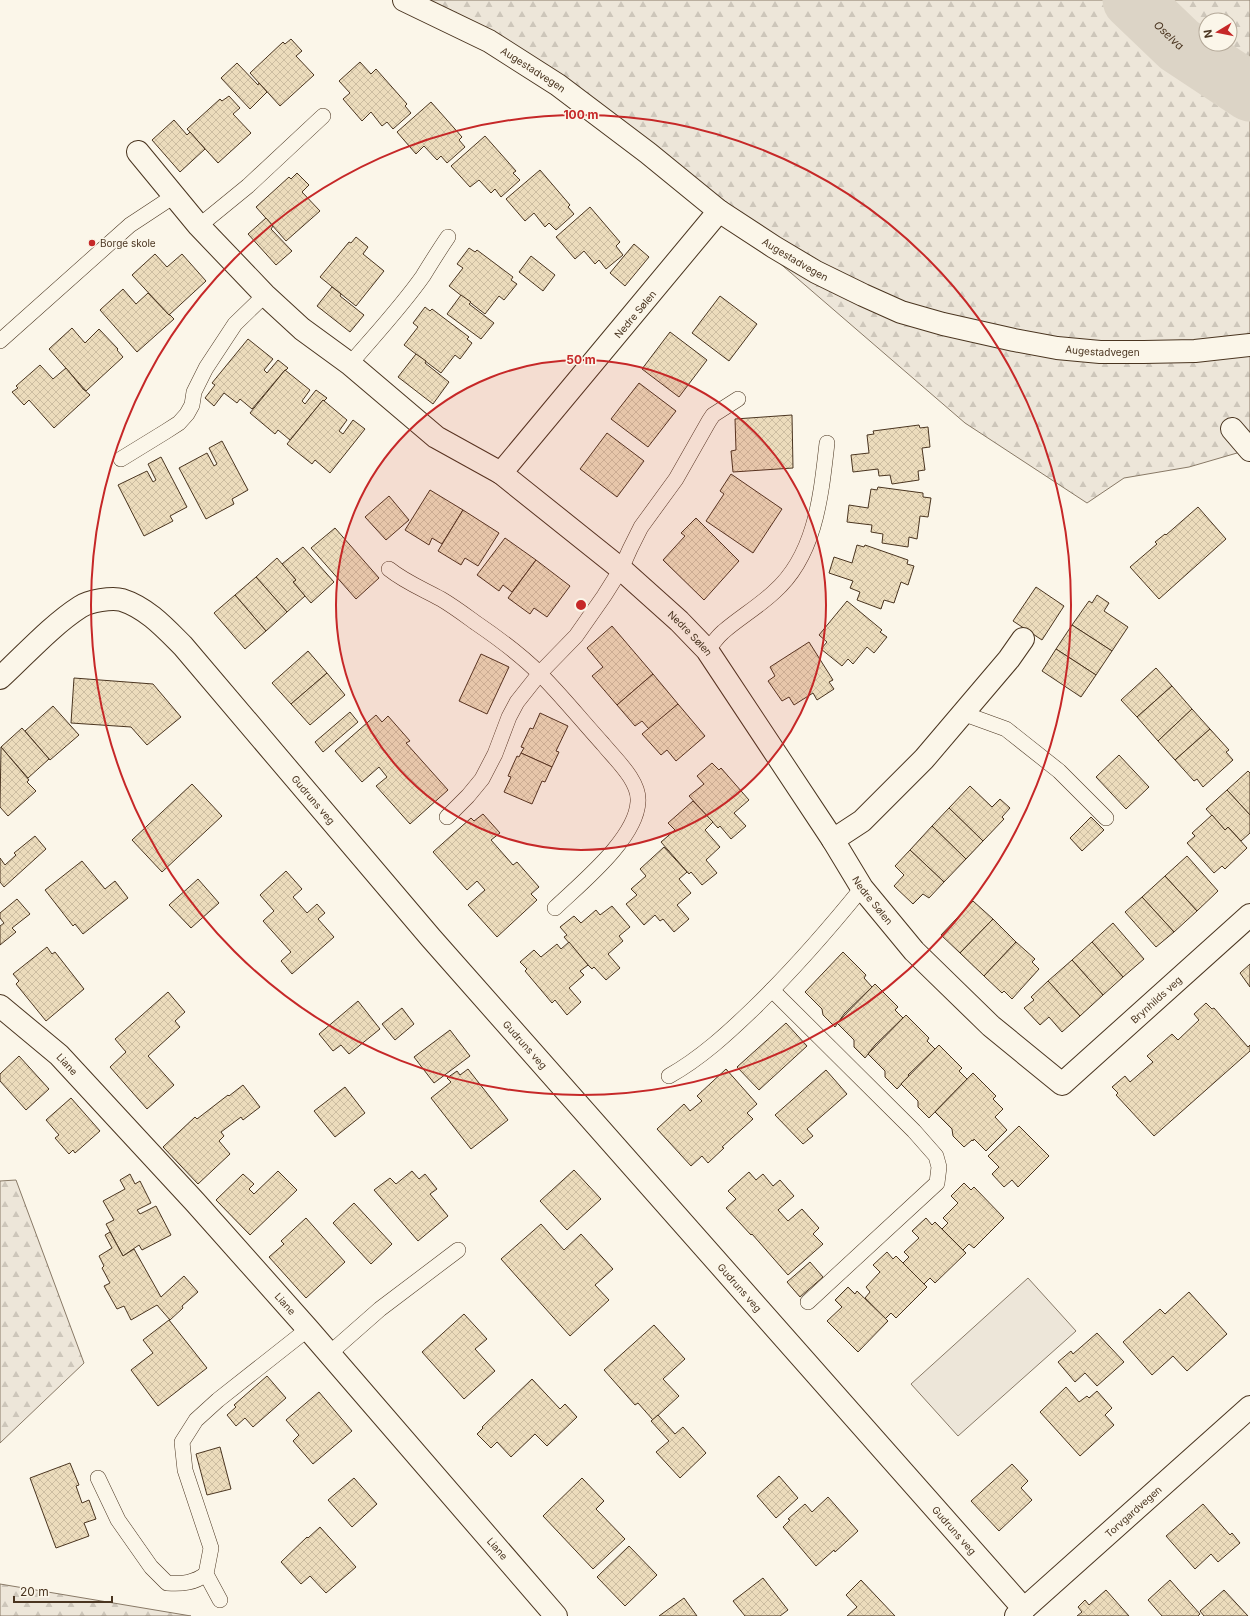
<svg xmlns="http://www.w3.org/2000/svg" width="1250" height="1616" viewBox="0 0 1250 1616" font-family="Inter,sans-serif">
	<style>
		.grass { fill: #ede6d9; stroke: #887966 }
		.forest { fill: url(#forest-firs); stroke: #887966; fill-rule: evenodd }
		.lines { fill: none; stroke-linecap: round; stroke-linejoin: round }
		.river { stroke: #dcd4c6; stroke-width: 59 }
		.building { fill: url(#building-cross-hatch); stroke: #4a3520 }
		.service-casing { stroke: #4a3520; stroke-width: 16 }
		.minor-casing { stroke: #4a3520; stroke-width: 24 }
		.secondary-casing { stroke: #4a3520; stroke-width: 24 }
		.service { stroke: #fbf6e9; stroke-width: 15 }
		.minor { stroke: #fbf6e9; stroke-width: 22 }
		.secondary { stroke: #fbf6e9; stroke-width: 22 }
		.ring { fill: none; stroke: #c62828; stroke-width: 2 }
		.poi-dot { fill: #c62828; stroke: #fbf6e9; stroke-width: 1.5 }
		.labels { text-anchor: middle; stroke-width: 3; stroke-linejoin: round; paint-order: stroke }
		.street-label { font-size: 10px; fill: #4a3520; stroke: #fbf6e9 }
		.poi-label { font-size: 10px; fill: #4a3520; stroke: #fbf6e9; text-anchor: start }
		.water-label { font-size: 11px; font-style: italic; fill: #4a3520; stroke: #fbf6e9 }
		.centre { fill: #c62828; stroke: #fbf6e9; stroke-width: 2 }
		.ring-label { font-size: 12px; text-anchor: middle; font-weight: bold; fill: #c62828; stroke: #fbf6e9; stroke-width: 3; stroke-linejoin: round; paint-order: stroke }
	</style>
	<defs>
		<pattern id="forest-firs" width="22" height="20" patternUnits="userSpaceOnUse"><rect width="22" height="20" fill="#ede6d9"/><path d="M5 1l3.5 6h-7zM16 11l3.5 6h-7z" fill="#cdc6ba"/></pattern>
		<pattern id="building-cross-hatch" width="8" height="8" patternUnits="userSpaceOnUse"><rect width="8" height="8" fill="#ecdcbc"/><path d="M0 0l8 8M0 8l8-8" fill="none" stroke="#ccbda1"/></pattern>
	</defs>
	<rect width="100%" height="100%" fill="#fbf6e9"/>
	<polygon class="grass" points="1028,1278 1076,1331 958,1436 911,1384"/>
	<g class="forest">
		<path d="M397 0H1250V439L1237 453 1189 467 1124 478 1087 503 965 423 660 160 574 97ZM1206 20H1230V44H1206Z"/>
		<polygon points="16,1180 84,1363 0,1443 0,1181"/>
		<polygon points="0,1584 191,1616 0,1616"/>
	</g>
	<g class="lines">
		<path class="river" id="s1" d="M1132 0 1179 45 1250 92"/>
	</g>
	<g class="building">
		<polygon points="291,39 302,51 296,56 314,75 280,106 250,73 283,42 285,44"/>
		<polygon points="360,62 371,74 376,69 407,104 405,106 411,113 393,129 387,122 382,126 371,112 362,121 343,99 350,93 339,81"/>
		<polygon points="237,63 258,85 259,83 267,92 250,109 221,78"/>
		<polygon points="229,96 240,108 233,114 251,133 218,163 187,129 220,99 222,101"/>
		<polygon points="431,102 462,137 459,140 465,147 447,163 441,156 437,160 424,146 416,154 397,132"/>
		<polygon points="174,120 187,135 190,132 205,149 180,172 152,140"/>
		<polygon points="485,136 516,171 513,173 520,180 501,197 495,189 491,193 479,180 470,187 451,166"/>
		<polygon points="540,170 570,205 568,207 574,214 556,230 549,223 545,227 534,213 525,221 506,199"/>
		<polygon points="297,173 309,185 302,192 320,211 286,241 256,207 289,177 291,179"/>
		<polygon points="590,207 620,242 616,246 623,255 606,269 599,260 595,264 584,251 575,259 556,237"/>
		<polygon points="266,218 273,226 271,229 292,251 276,265 248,234"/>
		<polygon points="356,237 368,247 363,254 384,271 356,306 320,277 349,242 351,243"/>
		<polygon points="634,244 649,257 625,286 610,273"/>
		<polygon points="469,248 475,252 477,250 513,277 511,280 517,284 504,300 499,296 485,314 449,286 463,268 457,264"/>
		<polygon points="155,254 167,267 182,254 206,281 169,315 132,275"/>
		<polygon points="531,256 555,275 543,291 519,272"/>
		<polygon points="332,287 341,294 340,296 364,315 350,332 317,306"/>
		<polygon points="123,289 136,304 148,293 169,315 170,315 174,319 137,352 100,310"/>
		<polygon points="461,295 471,302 469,304 494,323 481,339 447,314"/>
		<polygon points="720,296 757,324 729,361 692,333"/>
		<polygon points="425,307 430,311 432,309 469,337 467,339 472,343 460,359 455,355 441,373 404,345 418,327 413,323"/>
		<polygon points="72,328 85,343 99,329 118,349 117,350 123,357 86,391 49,349"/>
		<polygon points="670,332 707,360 679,397 642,369"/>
		<polygon points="248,339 273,359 264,370 267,373 278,360 288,368 286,370 285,370 252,409 240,399 237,403 224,393 214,406 205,398 215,385 212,383"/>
		<polygon points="416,354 426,361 425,363 449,382 433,404 398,377"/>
		<polygon points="40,365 53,379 66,368 83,389 90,395 54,428 29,400 24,405 12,392 18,388 16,386"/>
		<polygon points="285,370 310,390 302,401 305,404 316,390 327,398 324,401 323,400 290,440 278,430 275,434 250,413"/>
		<polygon points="639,383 676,411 648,447 611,419"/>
		<polygon points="323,400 347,420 339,431 343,434 353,420 365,429 330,473 315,460 312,464 287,444"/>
		<polygon points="792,415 793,468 733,472 731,451 736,450 735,419"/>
		<polygon points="919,425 920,428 928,427 930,447 922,448 925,470 918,471 919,480 892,484 890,475 879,476 878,469 853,472 851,455 869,453 867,435 874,434 873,431"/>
		<polygon points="607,433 644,461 617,497 580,469"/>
		<polygon points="222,441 248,490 232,499 234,504 206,519 179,468 207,453 214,466 217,464 209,448"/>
		<polygon points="161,457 187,507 170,516 173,521 144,536 118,485 147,471 153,482 156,480 148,464"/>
		<polygon points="731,474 782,509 753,553 706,521 724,494 720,491"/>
		<polygon points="878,487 923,493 923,497 931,498 928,517 920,516 917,539 909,537 908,547 882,543 883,534 871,532 872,525 847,522 849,505 868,508 871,489 877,490"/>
		<polygon points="430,490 463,510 442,544 432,538 429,545 405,530"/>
		<polygon points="389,496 409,520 386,540 365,517"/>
		<polygon points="1198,507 1226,539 1159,599 1130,567 1157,544 1155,542 1165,534 1166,535"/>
		<polygon points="463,510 499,533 478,566 465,558 461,565 438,551"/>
		<polygon points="696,518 739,561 704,600 663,560 685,536 681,533"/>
		<polygon points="335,528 379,578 356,599 311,548"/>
		<polygon points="505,538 536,560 512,592 503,585 499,591 477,575"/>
		<polygon points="857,545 864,547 865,545 908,560 907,564 914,566 908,585 901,582 894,603 884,600 881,609 857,600 860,592 850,588 853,581 829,573 834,557 852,563"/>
		<polygon points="303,547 334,582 311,603 293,582 296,580 282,564"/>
		<polygon points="277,558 296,580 293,582 305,596 287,612 256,577"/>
		<polygon points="536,560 570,586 547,617 534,608 530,614 508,598"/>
		<polygon points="256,577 287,612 266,631 235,595"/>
		<polygon points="1036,587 1064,606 1042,640 1013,621"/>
		<polygon points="235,595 266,631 245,649 214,613"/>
		<polygon points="1097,595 1109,603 1104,611 1128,627 1112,651 1072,625 1089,601 1092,603"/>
		<polygon points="847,601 882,630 880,632 887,637 874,653 867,647 853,664 848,659 842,666 821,649 827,642 819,635"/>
		<polygon points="1072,625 1112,651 1096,675 1056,649"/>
		<polygon points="612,626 653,674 617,705 592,676 603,667 587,648"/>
		<polygon points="809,642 833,680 829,682 834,689 817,700 813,693 794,705 789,697 782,701 768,681 775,676 770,667"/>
		<polygon points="1056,649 1096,675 1081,697 1042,671"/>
		<polygon points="308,651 327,673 291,704 272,683"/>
		<polygon points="481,654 509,667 487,714 459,701"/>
		<polygon points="1156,668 1172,686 1137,717 1121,700"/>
		<polygon points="327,673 345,695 310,725 291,704"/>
		<polygon points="653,674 678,704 649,729 642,721 635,726 617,705"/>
		<polygon points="74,678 153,684 181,717 147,745 131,727 71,723"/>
		<polygon points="1172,686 1192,709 1158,741 1137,717"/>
		<polygon points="678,704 705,736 676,761 667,750 661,755 642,734"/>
		<polygon points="53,706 79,735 50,760 25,731"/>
		<polygon points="1192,709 1210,729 1175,760 1158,741"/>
		<polygon points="350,712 358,722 323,752 315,742"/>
		<polygon points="540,713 568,726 556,751 559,752 552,767 521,753 524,748 521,747 530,728 533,729"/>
		<polygon points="376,715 382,722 388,716 410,741 406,743 448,790 410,824 376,786 387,777 379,767 362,782 335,751"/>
		<polygon points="22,728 49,759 28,778 1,747"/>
		<polygon points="1210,729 1229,750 1226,752 1233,760 1203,787 1197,779 1194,781 1175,760"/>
		<polygon points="1,747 29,780 27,782 36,791 8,816 0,807"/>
		<polygon points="521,753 552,767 545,782 542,781 532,804 504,792 511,777 508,776 517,756 519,757"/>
		<polygon points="1119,755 1149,787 1126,809 1096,777"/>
		<polygon points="712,763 719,770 721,768 749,800 734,813 746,826 731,839 720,826 718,828 689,796 704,784 697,776"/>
		<polygon points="1248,771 1250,773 1250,815 1227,790"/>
		<polygon points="192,784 222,816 162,872 132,840"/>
		<polygon points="970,786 992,807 1000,799 1010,808 1002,817 1004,819 983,841 949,808"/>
		<polygon points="1227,790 1250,815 1250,833 1241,841 1228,827 1225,830 1206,809"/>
		<polygon points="693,801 713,822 705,830 720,847 706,860 717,873 702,885 691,872 689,874 661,842 675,830 668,823"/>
		<polygon points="949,808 983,841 966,859 932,826"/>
		<polygon points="483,814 500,833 491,840 513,865 517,862 539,887 531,894 537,900 497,937 468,905 485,890 477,881 467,890 433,852 471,818 474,821"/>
		<polygon points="1212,815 1225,830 1228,827 1247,848 1225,869 1222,866 1214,873 1187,843 1195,836 1192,833"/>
		<polygon points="1091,817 1104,830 1082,851 1070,838"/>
		<polygon points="932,826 966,859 944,882 910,850"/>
		<polygon points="35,836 46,849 4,887 0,882 0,858 5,865 16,855 14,853"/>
		<polygon points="664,847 687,872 679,879 691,893 677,905 689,919 674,932 663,919 660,921 655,915 644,925 626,904 637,895 631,889 646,876 640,869"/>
		<polygon points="910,850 944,882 929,898 923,894 913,904 894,886 904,875 895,866"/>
		<polygon points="1187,856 1218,891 1197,911 1165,876"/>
		<polygon points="82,861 105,889 115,881 128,898 83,934 75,924 73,926 45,890"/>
		<polygon points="286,871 302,889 293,897 307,913 317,904 325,913 318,919 334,937 292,974 281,961 291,952 263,921 274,911 260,895"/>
		<polygon points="1165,876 1197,911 1174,932 1142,897"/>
		<polygon points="198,879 219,903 191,928 169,905"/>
		<polygon points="1142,897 1174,932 1156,947 1125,912"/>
		<polygon points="17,899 30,914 12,928 16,932 0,945 0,926 4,923 0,918 0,913"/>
		<polygon points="973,901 993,919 960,953 941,935"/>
		<polygon points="612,906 630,927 619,936 623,941 608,954 620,968 606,980 594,967 592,969 588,965 564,937 567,935 560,927 574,916 581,923 596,910 600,915"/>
		<polygon points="993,919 1016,942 984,976 960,953"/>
		<polygon points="1113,923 1144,959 1123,977 1092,942"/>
		<polygon points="569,942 588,965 580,971 584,975 569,988 581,1002 567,1015 555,1000 552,1003 525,971 527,969 520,962 534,950 541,957 557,944 561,949"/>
		<polygon points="1016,942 1035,959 1032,962 1039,969 1012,999 1004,991 1002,993 984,976"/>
		<polygon points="1092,942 1123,977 1103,995 1072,960"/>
		<polygon points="47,947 52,954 55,952 84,989 46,1021 16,984 19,981 13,974"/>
		<polygon points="843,952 866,975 864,978 872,987 844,1014 835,1027 823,1015 822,1009 805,992"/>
		<polygon points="1072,960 1103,995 1080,1016 1048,981"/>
		<polygon points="1250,964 1250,987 1240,973"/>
		<polygon points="1048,981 1080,1016 1062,1032 1049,1017 1040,1025 1024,1008 1034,1000 1031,997"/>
		<polygon points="875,984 898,1007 895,1010 903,1018 875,1045 865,1058 854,1047 854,1040 837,1023"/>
		<polygon points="168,992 185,1012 175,1021 180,1027 148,1056 174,1085 147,1109 110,1067 126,1052 115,1039"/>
		<polygon points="358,1001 380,1029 349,1054 341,1045 333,1051 319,1034"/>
		<polygon points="1206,1003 1212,1009 1214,1008 1248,1047 1250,1045 1250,1051 1154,1136 1116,1095 1118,1093 1112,1087 1125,1076 1130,1082 1153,1062 1147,1056 1172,1034 1178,1040 1199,1020 1194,1014"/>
		<polygon points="402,1008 414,1024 395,1040 382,1024"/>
		<polygon points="906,1015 929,1038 927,1041 935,1049 908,1075 909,1076 897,1089 885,1077 885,1071 868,1054"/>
		<polygon points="786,1023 807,1046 759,1090 737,1067"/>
		<polygon points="450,1030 470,1056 434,1083 414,1057"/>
		<polygon points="939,1045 962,1068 959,1071 967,1079 929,1118 918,1107 918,1101 901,1084"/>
		<polygon points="19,1056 49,1089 26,1110 0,1081 0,1074"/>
		<polygon points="468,1069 508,1120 471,1149 431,1098 451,1082 447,1078 457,1071 460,1075"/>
		<polygon points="726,1069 757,1104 747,1113 753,1119 722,1147 724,1148 708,1163 702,1156 691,1166 657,1129 684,1104 690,1111 702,1101 697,1096"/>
		<polygon points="826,1070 847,1094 807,1129 813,1136 803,1144 775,1115"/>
		<polygon points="973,1073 996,1096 993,1099 1003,1109 995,1117 1007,1130 986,1151 974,1139 973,1141 972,1140 964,1147 953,1136 952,1129 935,1112"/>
		<polygon points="243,1085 260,1107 243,1120 241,1117 221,1132 224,1136 219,1141 230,1154 198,1184 163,1147 195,1117 197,1119 228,1095 229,1096"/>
		<polygon points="345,1087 365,1113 335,1137 314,1111"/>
		<polygon points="71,1098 100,1131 75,1153 73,1150 69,1154 55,1138 59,1135 46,1120"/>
		<polygon points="1019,1126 1049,1156 1018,1187 1012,1180 1004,1187 992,1174 999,1167 988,1156"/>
		<polygon points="574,1170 601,1199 567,1230 540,1201"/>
		<polygon points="278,1171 297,1190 250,1235 216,1200 243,1174 254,1184 249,1189 254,1194"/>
		<polygon points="412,1171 419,1179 425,1174 437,1189 430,1194 448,1216 418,1241 374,1190 390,1178 396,1184"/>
		<polygon points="749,1172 756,1180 763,1174 773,1186 780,1180 794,1196 778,1210 788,1221 802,1209 819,1228 813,1234 823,1244 788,1275 752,1234 751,1235 726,1208 736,1199 728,1191"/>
		<polygon points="130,1174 135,1184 140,1181 151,1203 137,1210 140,1214 156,1206 171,1235 142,1250 139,1245 123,1256 106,1224 114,1220 103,1201 125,1189 120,1180"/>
		<polygon points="964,1183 971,1190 974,1187 1004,1218 974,1248 969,1244 963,1250 942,1229 948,1223 943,1218 958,1203 951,1196"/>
		<polygon points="354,1203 392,1244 371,1264 333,1223"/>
		<polygon points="306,1218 345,1262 306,1298 269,1257 284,1244 281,1241"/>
		<polygon points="926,1218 932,1225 935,1222 966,1253 935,1283 930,1278 924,1284 903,1263 909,1257 904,1252 919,1238 912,1231"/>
		<polygon points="541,1224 564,1250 581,1234 613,1269 595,1285 609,1300 570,1336 501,1259"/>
		<polygon points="110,1232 123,1256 134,1249 161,1297 184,1276 198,1292 182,1306 183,1308 170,1320 157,1305 131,1320 124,1306 117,1309 104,1286 110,1283 102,1268 104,1266 99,1256 112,1248 105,1235"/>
		<polygon points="887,1252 893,1259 896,1256 927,1287 896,1318 891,1313 885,1319 865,1298 870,1292 866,1287 880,1272 873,1265"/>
		<polygon points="810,1262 823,1277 800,1297 787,1282"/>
		<polygon points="848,1287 855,1294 857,1291 888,1321 858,1352 827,1321 842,1307 835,1300"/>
		<polygon points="1189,1292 1227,1334 1187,1371 1173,1356 1152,1375 1123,1342 1160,1309 1165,1314"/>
		<polygon points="464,1314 487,1339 475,1349 495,1371 464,1399 422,1352"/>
		<polygon points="169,1320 207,1368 158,1406 131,1370 153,1353 143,1340"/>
		<polygon points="654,1325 685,1359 663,1379 679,1396 653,1420 638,1403 635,1405 604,1370"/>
		<polygon points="1097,1333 1124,1362 1097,1386 1085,1373 1075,1382 1058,1362 1071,1351 1073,1354"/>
		<polygon points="267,1376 286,1398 253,1427 245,1418 236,1426 227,1415 236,1407 234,1405"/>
		<polygon points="532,1379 560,1409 565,1404 577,1417 547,1446 535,1434 511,1457 497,1442 491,1448 477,1434 483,1428 482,1427"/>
		<polygon points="1066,1387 1079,1402 1087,1396 1089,1398 1097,1391 1112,1408 1105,1415 1114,1425 1080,1456 1040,1412"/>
		<polygon points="319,1392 352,1431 313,1464 293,1441 299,1435 286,1420"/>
		<polygon points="658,1415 675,1434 683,1427 706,1453 680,1478 656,1452 669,1441 651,1421"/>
		<polygon points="220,1447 231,1489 207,1495 196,1454"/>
		<polygon points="70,1463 79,1485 76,1486 82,1503 89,1500 96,1519 84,1523 89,1536 56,1548 30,1478"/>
		<polygon points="1012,1464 1028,1481 1021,1488 1032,1500 999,1531 971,1501"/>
		<polygon points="779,1476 798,1498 776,1518 757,1496"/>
		<polygon points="354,1478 377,1504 352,1527 328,1500"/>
		<polygon points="582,1478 604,1501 596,1509 625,1539 593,1569 543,1516"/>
		<polygon points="828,1497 858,1531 835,1552 834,1550 816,1566 783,1527 790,1520 788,1519 805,1504 812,1512"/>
		<polygon points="1203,1504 1230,1535 1232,1533 1240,1543 1218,1562 1211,1554 1195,1569 1166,1536"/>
		<polygon points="320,1527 356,1567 326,1593 310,1576 301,1584 281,1562 307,1537 308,1538"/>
		<polygon points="629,1546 657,1575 625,1606 597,1577"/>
		<polygon points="763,1578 788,1610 780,1616 745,1616 733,1601"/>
		<polygon points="861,1580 895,1616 847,1616 857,1607 846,1595"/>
		<polygon points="1170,1580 1200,1614 1198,1616 1162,1616 1148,1600"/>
		<polygon points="1106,1590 1129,1616 1077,1616 1082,1612 1078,1607 1085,1600 1089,1605"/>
		<polygon points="1224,1590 1248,1616 1204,1616 1200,1611"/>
		<polygon points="684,1598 697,1616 659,1616"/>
	</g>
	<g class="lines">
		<defs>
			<g id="service">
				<polyline points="199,226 248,186 323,116"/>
				<polyline points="0,341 130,225 174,196"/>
				<path d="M350 364C374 336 402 306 423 276 431 263 439 250 448 237"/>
				<polyline points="121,459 165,432 179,423 187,414 192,405 194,392 206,368 235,324 265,295"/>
				<path d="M389 569C405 582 423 589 441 599 453 606 465 615 476 623 498 638 521 655 540 674 562 696 582 721 603 744 615 759 640 781 638 802 636 839 581 883 555 908"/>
				<path d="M707 650C713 644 717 637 723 632 739 618 758 607 774 592 816 555 821 495 827 443"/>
				<polyline points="962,713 1006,729 1059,771 1106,818"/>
				<polyline points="447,817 468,796 482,779 495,754 509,717 517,702 540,673 576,636 604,596 621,569 630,549 641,527 676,479 709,421 713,415 738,399"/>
				<polyline points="772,990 914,1131 936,1156 939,1167 937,1183 808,1302"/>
				<path d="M669 1076C701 1058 728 1033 754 1008 793 970 828 930 862 888"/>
				<polyline points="330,1353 380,1309 458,1250"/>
				<path d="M98 1478 118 1520 151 1567 167 1583C183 1584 194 1583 206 1574"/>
				<polyline points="220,1600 206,1574 211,1548 185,1470 182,1442 196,1420 218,1400 308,1329"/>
			</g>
			<g id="minor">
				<polyline points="138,152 199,226 265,295 302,329 350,364 436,437 501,473"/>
				<path id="s2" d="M719 211 501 473 621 569 679 621 707 650 833 840 862 888 914 951 991 1026 1062 1084 1250 915"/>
				<polyline points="1232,429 1250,450"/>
				<path id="s3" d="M0 678C25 655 52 625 80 607 89 601 112 597 122 600 147 608 165 628 183 646L431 938 1024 1609"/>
				<polyline points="833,840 862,821 924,759 1009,659 1023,639"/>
				<path id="s4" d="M0 1006 59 1055 195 1202 308 1329 556 1616"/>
				<path id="s5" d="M1016 1616 1250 1407"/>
			</g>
			<g id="secondary">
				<path id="s6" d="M404 0 489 41 558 85 648 153 719 211 774 247 816 272 863 295 901 312 943 324 1014 340 1057 348 1100 352H1144L1195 351 1250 345"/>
			</g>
		</defs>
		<use href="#service" class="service-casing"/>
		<use href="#minor" class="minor-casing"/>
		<use href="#secondary" class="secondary-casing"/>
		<use href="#service" class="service"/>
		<use href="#minor" class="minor"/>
		<use href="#secondary" class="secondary"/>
	</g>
	<circle cx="581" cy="605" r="245" fill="#c62828" fill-opacity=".12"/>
	<g class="ring">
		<circle cx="581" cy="605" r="245"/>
		<circle cx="581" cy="605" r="490"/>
	</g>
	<circle class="poi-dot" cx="92" cy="243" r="4"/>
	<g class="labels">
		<g class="street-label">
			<text dy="4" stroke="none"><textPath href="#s6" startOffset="147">Augestadvegen</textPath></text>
			<text dy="4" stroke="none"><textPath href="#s6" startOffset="471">Augestadvegen</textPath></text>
			<text transform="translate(635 314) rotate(-50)" y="4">Nedre Sølen</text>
			<text dy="4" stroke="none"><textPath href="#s6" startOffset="795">Augestadvegen</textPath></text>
			<text dy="4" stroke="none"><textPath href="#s2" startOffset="589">Nedre Sølen</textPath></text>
			<text dy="4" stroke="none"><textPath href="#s3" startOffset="429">Gudruns veg</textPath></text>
			<text dy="4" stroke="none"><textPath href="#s2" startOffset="913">Nedre Sølen</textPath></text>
			<text dy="4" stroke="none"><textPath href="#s2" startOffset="1304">Brynhilds veg</textPath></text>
			<text dy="4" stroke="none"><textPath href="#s3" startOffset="753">Gudruns veg</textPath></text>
			<text dy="4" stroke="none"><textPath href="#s4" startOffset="89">Liane</textPath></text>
			<text dy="4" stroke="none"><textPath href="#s3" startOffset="1077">Gudruns veg</textPath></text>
			<text dy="4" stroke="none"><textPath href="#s4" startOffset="413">Liane</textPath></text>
			<text dy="4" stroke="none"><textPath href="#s5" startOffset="157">Torvgardvegen</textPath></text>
			<text dy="4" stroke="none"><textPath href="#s3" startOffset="1401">Gudruns veg</textPath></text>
			<text dy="4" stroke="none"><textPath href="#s4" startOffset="737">Liane</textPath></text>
		</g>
		<g class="poi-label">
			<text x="100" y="247">Borge skole</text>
		</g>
		<g class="water-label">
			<text dy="4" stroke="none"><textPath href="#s1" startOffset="51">Oselva</textPath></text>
		</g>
	</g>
	<circle cx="581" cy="605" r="6" class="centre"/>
	<g class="ring-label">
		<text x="581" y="119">100 m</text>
		<text x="581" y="364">50 m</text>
	</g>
	<g transform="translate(1218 32) rotate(260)"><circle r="19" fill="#fbf6e9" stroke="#b4a999"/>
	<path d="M0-3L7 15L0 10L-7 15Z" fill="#c62828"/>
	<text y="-6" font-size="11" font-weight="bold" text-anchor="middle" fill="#4a3520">N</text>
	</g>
	<path d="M14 1596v6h98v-6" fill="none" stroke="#4a3520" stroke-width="2"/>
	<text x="20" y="1596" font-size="12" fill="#4a3520" stroke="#fbf6e9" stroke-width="3" paint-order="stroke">20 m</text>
</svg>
